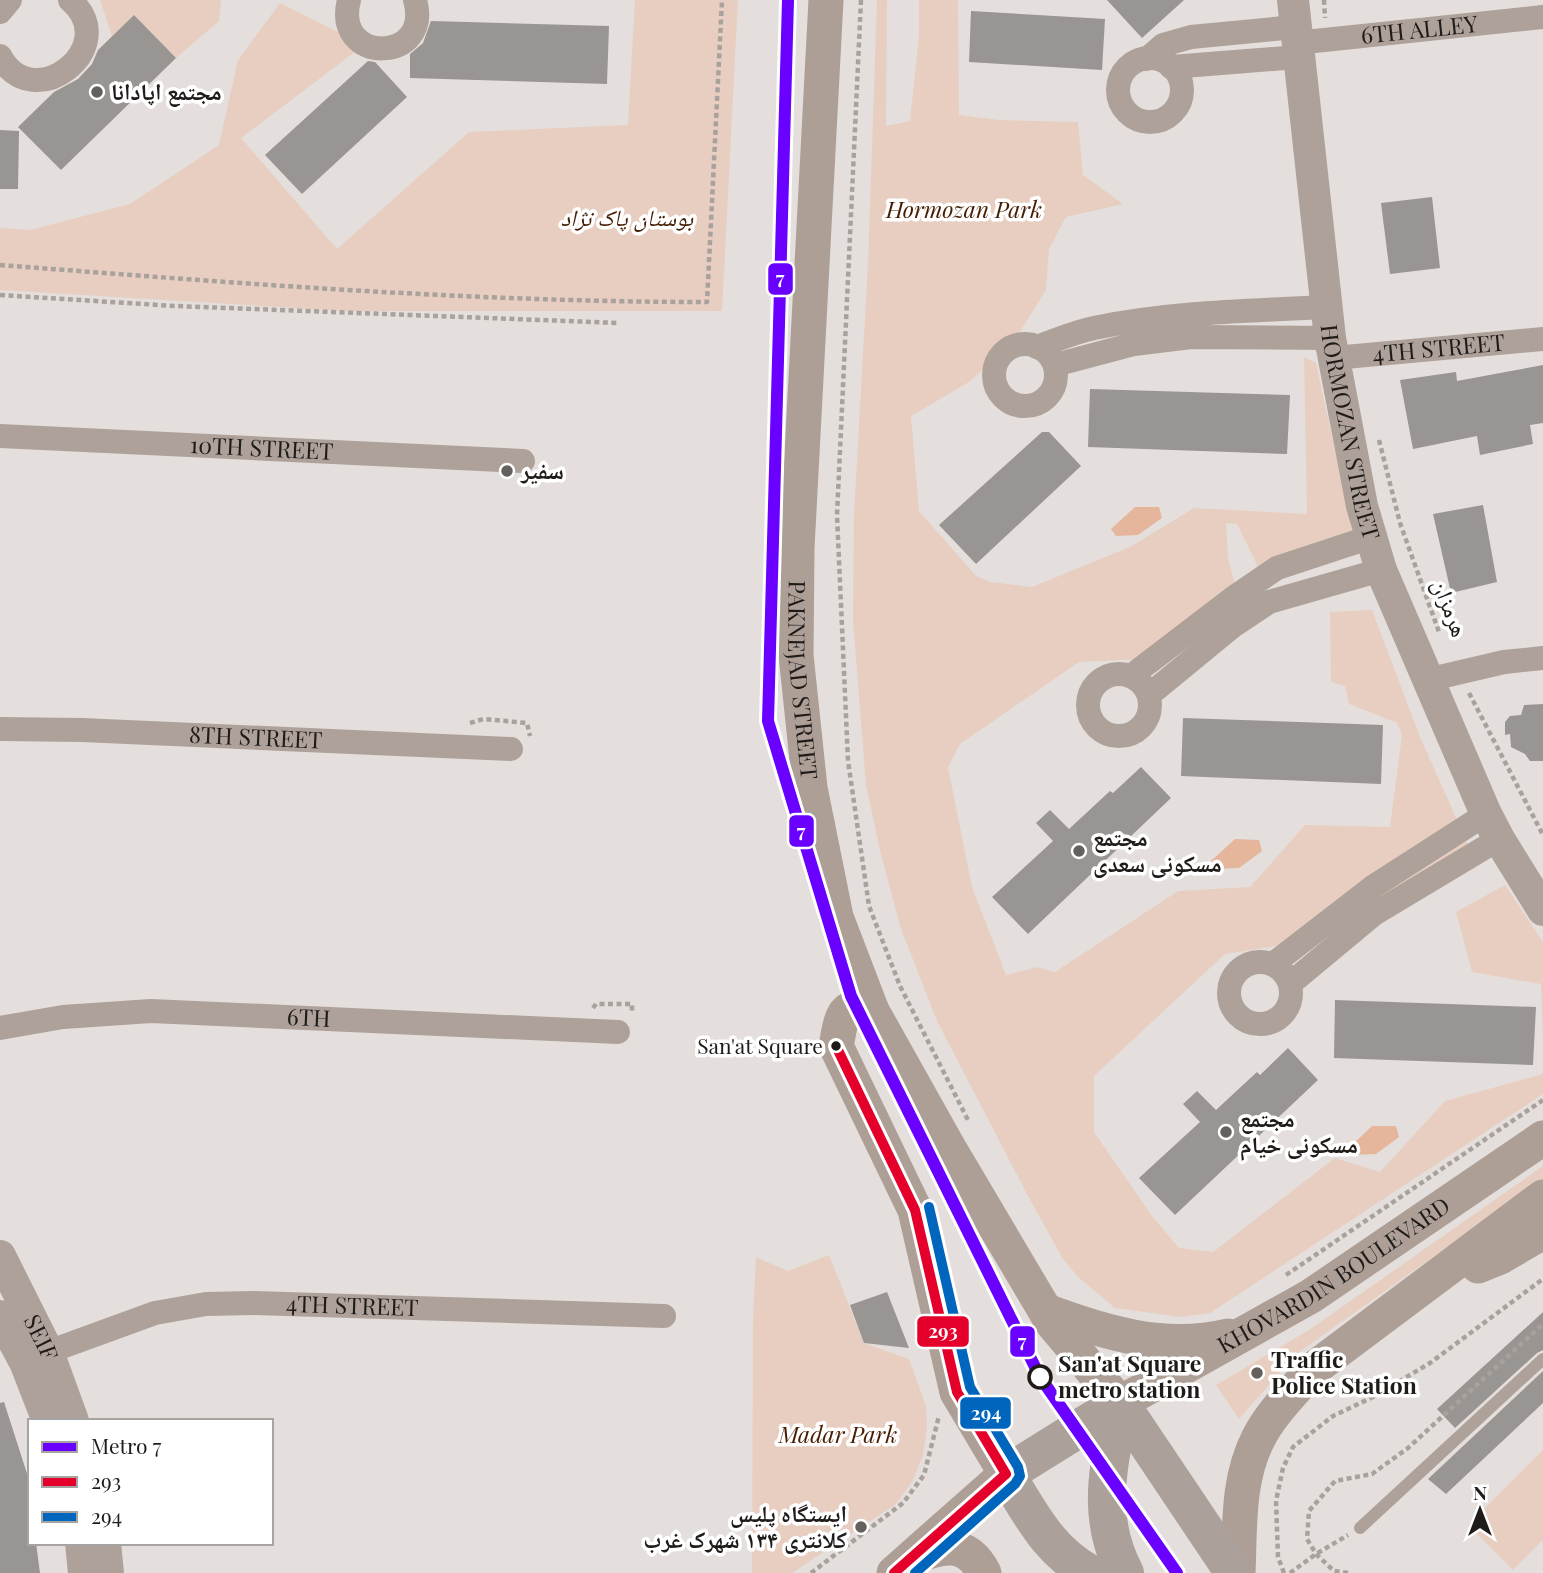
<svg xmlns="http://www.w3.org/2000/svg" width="1543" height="1573" viewBox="0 0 1543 1573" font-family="'Playfair Display','Noto Naskh Arabic',serif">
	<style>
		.green { fill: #e7cec0 }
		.water { fill: #e5b69b }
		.building { fill: #999593 }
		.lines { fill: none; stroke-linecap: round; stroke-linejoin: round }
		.path { stroke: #a9a19b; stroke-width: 4.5; stroke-dasharray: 5 3.5; stroke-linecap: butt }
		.service { stroke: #aea199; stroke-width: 12 }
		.minor { stroke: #aea199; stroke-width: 24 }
		.tertiary { stroke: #aea199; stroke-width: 32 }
		.secondary { stroke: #ad9e96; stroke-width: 35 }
		.trunk { stroke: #aba19a; stroke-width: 38 }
		.bus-1-casing { stroke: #fff; stroke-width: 16 }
		.bus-2-casing { stroke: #fff; stroke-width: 16 }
		.bus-1 { stroke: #e4002b; stroke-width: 10 }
		.bus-2 { stroke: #0065bd; stroke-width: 10 }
		.metro-1-casing { stroke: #fff; stroke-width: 18 }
		.metro-1 { stroke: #6a00ff; stroke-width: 12 }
		.poi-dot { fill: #63605d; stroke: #fff; stroke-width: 2.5 }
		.bus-dot { fill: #1e1b19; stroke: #fff; stroke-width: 2.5 }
		.stop-dot { fill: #fff; stroke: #1e1b19; stroke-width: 3.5 }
		.labels { text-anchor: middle; stroke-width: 7; stroke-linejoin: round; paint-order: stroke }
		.bus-label { font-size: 21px; fill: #1e1b19; stroke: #fff; text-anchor: end }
		.street-label { font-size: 23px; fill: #1e1b19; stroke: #fff }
		.poi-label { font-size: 23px; font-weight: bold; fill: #1e1b19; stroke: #fff; text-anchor: start }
		.park-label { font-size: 23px; font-style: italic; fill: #461d01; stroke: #fff }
		.stop-label { font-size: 23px; font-weight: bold; fill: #1e1b19; stroke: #fff; text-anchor: start }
		.line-badge { stroke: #fff; stroke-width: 2.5 }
		.badge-label { font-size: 19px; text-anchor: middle; font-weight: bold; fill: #fff }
	</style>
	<rect width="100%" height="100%" fill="#e4dfdc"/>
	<g class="green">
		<polygon points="100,0 221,0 219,21 176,58 134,15 112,36"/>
		<polygon points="635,0 738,0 722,311 346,311 0,290 0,228 30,230 130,204 219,145 238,60 280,3 364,45 241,138 337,249 469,132 628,125"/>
		<polygon points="877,0 887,0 886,126 910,121 919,36 919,0 958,0 959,115 999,120 1078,122 1083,175 1123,204 1066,217 1049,249 1046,290 1014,341 969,382 911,416 919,511 976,576 990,582 1032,587 1132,546 1194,508 1307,514 1304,357 1316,363 1356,549 1263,577 1237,524 1226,523 1228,558 1238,596 1148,659 1079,662 960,744 948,767 972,887 1006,975 1037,967 1055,972 1178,891 1250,887 1305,825 1390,827 1402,735 1397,723 1349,704 1345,686 1331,682 1330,612 1372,610 1420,737 1470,849 1315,940 1225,954 1094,1076 1094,1132 1152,1216 1179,1248 1213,1252 1335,1158 1380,1172 1445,1101 1543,1074 1543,1094 1210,1313 1181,1317 1115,1308 1078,1277 1063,1259 1028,1196 937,1021 900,926 880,850 866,785 853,620 854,515 868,264"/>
		<polygon points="1505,885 1543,942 1543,1038 1541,984 1472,972 1456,912"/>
		<polygon points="1543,1166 1543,1179 1295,1355 1239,1419 1216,1385 1309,1330"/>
		<polygon points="829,1255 864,1343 909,1359 926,1406 927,1426 923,1456 912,1482 896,1504 792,1573 752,1573 753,1317 756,1257 788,1271"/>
		<polygon points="1543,1450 1543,1540 1513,1570 1468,1525"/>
	</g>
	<g class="water">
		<polygon points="1135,507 1159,507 1162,518 1138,535 1116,536 1111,529"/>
		<polygon points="1235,839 1259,840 1262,851 1239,868 1216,869 1211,861"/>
		<polygon points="1372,1126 1396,1126 1399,1137 1376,1154 1354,1155 1349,1148"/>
	</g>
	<g class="building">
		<polygon points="1107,0 1184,0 1142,38"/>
		<polygon points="971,11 1105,19 1102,70 969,62"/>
		<polygon points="134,15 176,58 61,170 18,127 54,92 78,79 92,64 98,50"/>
		<polygon points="431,21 609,26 607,84 410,78 410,54 423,43"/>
		<polygon points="368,61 375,62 407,97 302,194 265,155"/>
		<polygon points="0,130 19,131 18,189 0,189"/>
		<polygon points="1432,197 1440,268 1390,274 1381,203"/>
		<polygon points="1543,365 1543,423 1530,425 1533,444 1480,455 1477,436 1413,449 1400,380 1456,372 1457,381"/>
		<polygon points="1090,389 1290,395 1287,454 1088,447"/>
		<polygon points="1042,432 1049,432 1081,466 976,564 939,525"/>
		<polygon points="1483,505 1497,582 1451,593 1433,514"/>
		<polygon points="1543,704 1543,761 1530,761 1525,754 1511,747 1510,734 1505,735 1505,722 1510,716 1521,715 1524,705"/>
		<polygon points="1183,718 1383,725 1381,784 1181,776"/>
		<polygon points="1141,767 1171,798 1028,934 992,897 1053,841 1036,823 1050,810 1069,829 1110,791 1113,793"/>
		<polygon points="1335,1000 1536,1007 1533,1065 1334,1058"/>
		<polygon points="1288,1048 1318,1080 1175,1215 1139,1178 1200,1122 1183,1104 1197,1091 1216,1110 1257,1072 1260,1075"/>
		<polygon points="887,1292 909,1348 864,1343 850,1305"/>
		<polygon points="1543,1312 1543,1350 1537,1353 1455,1428 1437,1409"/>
		<polygon points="1543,1371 1543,1403 1446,1494 1428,1479"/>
		<polygon points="4,1402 30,1483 30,1543 36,1543 40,1573 0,1573 0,1403"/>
	</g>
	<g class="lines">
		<g class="path">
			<polyline points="861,0 837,515 848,761 869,906 900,986 969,1122"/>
			<polyline points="1324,0 1325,18"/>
			<path d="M0 265C235 283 470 302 707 302L722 0"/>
			<polyline points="0,295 175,306 619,323"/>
			<polyline points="1379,440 1400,523 1439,632"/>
			<polyline points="1469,693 1543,835"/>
			<polyline points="470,723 483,719 527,723 530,736"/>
			<polyline points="593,1008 596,1004 632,1004 632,1014"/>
			<polyline points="1286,1275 1543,1100"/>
			<polyline points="811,1573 903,1503 924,1475 939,1416"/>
			<polyline points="1284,1573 1278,1557 1276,1501 1283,1468 1293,1447 1333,1416 1373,1397 1430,1363 1543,1279"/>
			<polyline points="1290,1573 1316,1554 1348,1535"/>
			<polyline points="1348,1573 1334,1571 1316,1554 1307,1539 1309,1511 1335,1481 1372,1474 1408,1448 1543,1324"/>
		</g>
		<polyline class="service" points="1360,1528 1543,1359"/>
		<g class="minor">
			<path d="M349 0C332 65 433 64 415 0"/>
			<polyline points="0,12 10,0"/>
			<path id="s1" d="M1296 43 1543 17"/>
			<path d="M0 56C33 118 124 46 70 0"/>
			<circle cx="1150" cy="90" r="32"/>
			<polyline points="1147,59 1163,45 1191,37 1295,27"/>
			<polyline points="1171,67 1298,57"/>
			<circle cx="1025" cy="375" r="31"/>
			<path d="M1037 347C1056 340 1075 332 1094 328 1171 312 1248 311 1326 307"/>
			<path id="s2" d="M1334 358 1543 339"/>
			<polyline points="1055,365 1134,344 1191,337 1330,338"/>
			<path id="s3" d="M0 436 523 461"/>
			<circle cx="1119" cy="705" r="31"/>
			<polyline points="1131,676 1233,598 1277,568 1371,537"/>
			<polyline points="1427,680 1504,662 1543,658"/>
			<polyline points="1149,695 1233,626 1269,602 1381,570"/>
			<path id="s4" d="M0 729 82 730 511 749"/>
			<circle cx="1260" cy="993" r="31"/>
			<polyline points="1273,964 1374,886 1486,814"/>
			<polyline points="1291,983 1374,914 1499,839"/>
			<path id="s5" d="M0 1028 63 1017 151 1011 618 1032"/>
			<path id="s6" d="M48 1352 155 1313 206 1304 254 1303 664 1316"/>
		</g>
		<g class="tertiary">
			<path id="s7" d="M1293 0 1330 338 1362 506 1381 570 1486 814 1499 839 1543 910"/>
			<path id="s8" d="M0 1256 48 1352 73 1421"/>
			<polyline points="0,1316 25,1362 48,1421"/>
			<polyline points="81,1543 84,1573"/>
			<polyline points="105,1543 108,1573"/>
		</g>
		<g class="secondary">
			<path id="s9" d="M826 0 797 548 796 655 810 788 836 917 872 1011 950 1150 1053 1324 1120 1403 1311 1296 1543 1138"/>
			<path d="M872 1011 863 1005C838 1008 841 1025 836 1046L915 1210 957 1392 1006 1474 894 1573"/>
			<polyline points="1478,1266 1500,1257 1543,1232"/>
			<path d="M1046 1311C1105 1333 1165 1351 1228 1336"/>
			<path d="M914 1557C943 1545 967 1540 984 1573"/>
			<path d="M1238 1573C1240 1528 1237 1480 1258 1439 1271 1413 1293 1392 1312 1370L1543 1197"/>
		</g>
		<g class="trunk">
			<polyline points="1120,1403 1234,1573"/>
			<path d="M1120 1403C1110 1464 1094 1514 1125 1573"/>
			<path d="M1089 1573C1047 1549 1031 1514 1006 1474L1120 1403"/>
		</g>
		<defs>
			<polyline id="bus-1" points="836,1046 915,1210 957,1392 1006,1474 894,1573"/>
			<polyline id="bus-2" points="915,1573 1015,1484 1020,1476 1018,1467 970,1387 929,1207"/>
		</defs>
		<use href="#bus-1" class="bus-1-casing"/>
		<use href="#bus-2" class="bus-2-casing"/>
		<use href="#bus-1" class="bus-1"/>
		<use href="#bus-2" class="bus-2"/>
		<defs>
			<polyline id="metro-1" points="788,0 768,721 851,996 1040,1377 1177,1573"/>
		</defs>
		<use href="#metro-1" class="metro-1-casing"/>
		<use href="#metro-1" class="metro-1"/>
	</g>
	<g class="poi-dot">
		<circle cx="97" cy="92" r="7"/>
		<circle cx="507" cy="471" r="7"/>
		<circle cx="1079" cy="851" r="7"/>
		<circle cx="1226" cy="1132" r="7"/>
		<circle cx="1257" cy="1373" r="7"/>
		<circle cx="861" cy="1527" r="7"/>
	</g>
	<circle class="bus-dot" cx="836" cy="1046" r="6"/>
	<circle class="stop-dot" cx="1040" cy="1377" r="11"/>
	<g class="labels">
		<g class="bus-label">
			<text x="823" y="1054">San'at Square</text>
		</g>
		<g class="street-label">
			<text dy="8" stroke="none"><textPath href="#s1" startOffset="124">6TH ALLEY</textPath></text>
			<text dy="8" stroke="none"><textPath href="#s2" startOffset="105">4TH STREET</textPath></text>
			<text dy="8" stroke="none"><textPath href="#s7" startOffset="436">HORMOZAN STREET</textPath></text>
			<text dy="8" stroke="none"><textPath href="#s3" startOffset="262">10TH STREET</textPath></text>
			<text transform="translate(1450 608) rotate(69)" y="8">هرمزان</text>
			<text dy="8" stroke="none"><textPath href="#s9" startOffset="681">PAKNEJAD STREET</textPath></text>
			<text dy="8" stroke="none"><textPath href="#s4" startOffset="256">8TH STREET</textPath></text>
			<text dy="8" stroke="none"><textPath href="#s5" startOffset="310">6TH</textPath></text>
			<text dy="8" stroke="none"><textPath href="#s9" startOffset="1736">KHOVARDIN BOULEVARD</textPath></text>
			<text dy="8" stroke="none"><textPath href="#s6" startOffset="312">4TH STREET</textPath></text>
			<text dy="8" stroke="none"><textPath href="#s8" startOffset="91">SEIF</textPath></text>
		</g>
		<g class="poi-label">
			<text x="111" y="100">مجتمع اپادانا</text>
			<text x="521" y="479">سفیر</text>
			<text x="1093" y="846">مجتمع<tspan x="1093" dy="26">مسکونی سعدی</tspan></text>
			<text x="1240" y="1127">مجتمع<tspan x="1240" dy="26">مسکونی خیام</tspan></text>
			<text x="1271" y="1368">Traffic<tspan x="1271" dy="26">Police Station</tspan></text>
			<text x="847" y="1522" text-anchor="end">ایستگاه پلیس<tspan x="847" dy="26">کلانتری ۱۳۴ شهرک غرب</tspan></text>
		</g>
		<g class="park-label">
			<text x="964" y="218">Hormozan Park</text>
			<text x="627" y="226">بوستان پاک نژاد</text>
			<text x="838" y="1443">Madar Park</text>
		</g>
		<g class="stop-label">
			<text x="1058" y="1372">San'at Square<tspan x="1058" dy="26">metro station</tspan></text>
		</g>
	</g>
	<g class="line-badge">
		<rect x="767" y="262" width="27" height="34" rx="7" fill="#6a00ff"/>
		<rect x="788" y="814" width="27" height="34" rx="7" fill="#6a00ff"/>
		<rect x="916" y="1315" width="54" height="33" rx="7" fill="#e4002b"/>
		<rect x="1009" y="1325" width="27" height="33" rx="7" fill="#6a00ff"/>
		<rect x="959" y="1396" width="53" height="34" rx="7" fill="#0065bd"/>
	</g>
	<g class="badge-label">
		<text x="780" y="285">7</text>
		<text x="801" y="838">7</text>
		<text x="943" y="1338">293</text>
		<text x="1022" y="1348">7</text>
		<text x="986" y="1420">294</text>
	</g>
	<rect x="28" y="1419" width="245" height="126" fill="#ffffff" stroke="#a5a4a3" stroke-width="2"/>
	<rect x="42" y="1442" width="35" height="10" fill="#6a00ff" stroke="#a5a4a3" stroke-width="2"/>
	<text x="91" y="1454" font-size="21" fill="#1e1b19">Metro 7</text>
	<rect x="42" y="1477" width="35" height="10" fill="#e4002b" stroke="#a5a4a3" stroke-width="2"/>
	<text x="91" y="1489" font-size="21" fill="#1e1b19">293</text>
	<rect x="42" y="1512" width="35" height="10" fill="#0065bd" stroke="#a5a4a3" stroke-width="2"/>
	<text x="91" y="1524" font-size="21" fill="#1e1b19">294</text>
	<g transform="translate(1480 1510)" stroke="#ffffff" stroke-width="5" paint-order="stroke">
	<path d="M0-5L12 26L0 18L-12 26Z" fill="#1e1b19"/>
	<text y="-10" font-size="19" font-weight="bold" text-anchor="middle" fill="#1e1b19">N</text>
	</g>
</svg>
